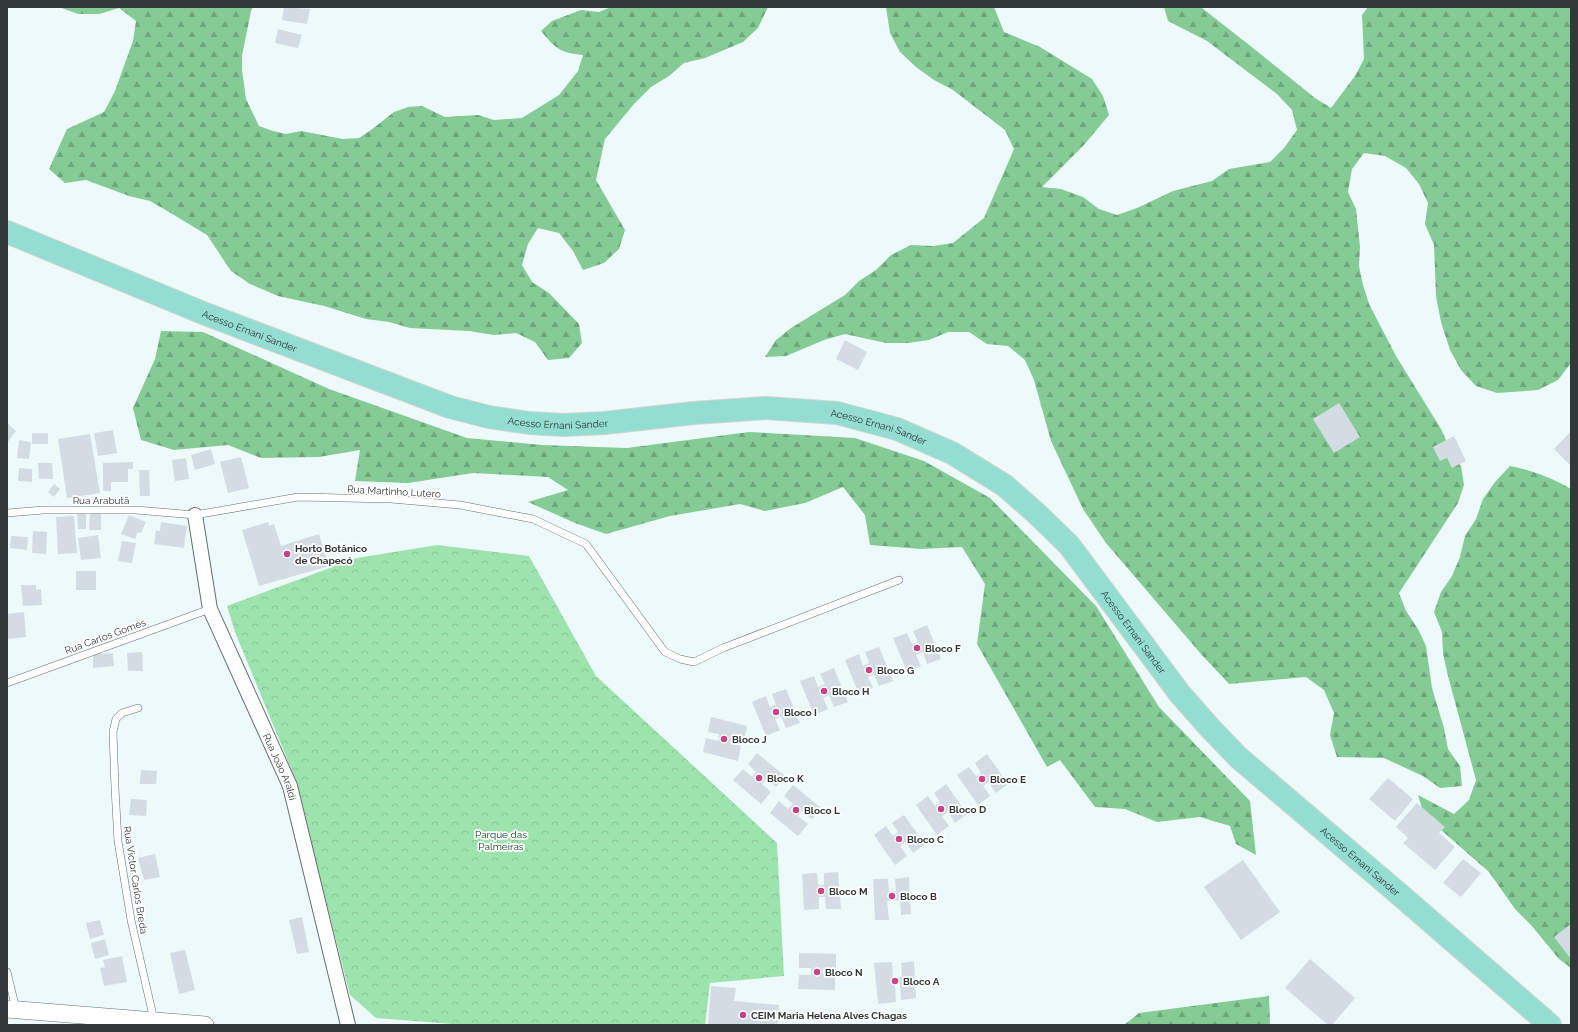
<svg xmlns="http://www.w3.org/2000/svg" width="1578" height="1032" viewBox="0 0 1578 1032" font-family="Raleway,sans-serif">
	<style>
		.forest { fill: url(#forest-firs) }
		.park { fill: url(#park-crowns) }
		.building { fill: #d3dce3 }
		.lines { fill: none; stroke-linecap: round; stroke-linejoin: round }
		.service-casing { stroke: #646e70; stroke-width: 8 }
		.minor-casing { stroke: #646e70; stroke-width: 16 }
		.tertiary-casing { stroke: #646e70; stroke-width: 18 }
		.trunk-casing { stroke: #d2d3d3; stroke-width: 24 }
		.service { stroke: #fff; stroke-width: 7 }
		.minor { stroke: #fff; stroke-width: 14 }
		.tertiary { stroke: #fff; stroke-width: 17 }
		.trunk { stroke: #93ded0; stroke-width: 22 }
		.poi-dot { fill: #c94485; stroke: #fff; stroke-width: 1.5 }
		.labels { text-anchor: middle; stroke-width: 3.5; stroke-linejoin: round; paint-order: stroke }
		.street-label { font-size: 10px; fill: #323738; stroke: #fff }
		.poi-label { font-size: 10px; font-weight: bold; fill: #323738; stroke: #fff; text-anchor: start }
		.park-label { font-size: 10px; fill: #023a19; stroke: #fff }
	</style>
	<defs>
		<pattern id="forest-firs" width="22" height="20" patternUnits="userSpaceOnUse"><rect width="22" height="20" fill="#85cb96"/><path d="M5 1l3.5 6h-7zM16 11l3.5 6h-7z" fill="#6da67b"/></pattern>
		<pattern id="park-crowns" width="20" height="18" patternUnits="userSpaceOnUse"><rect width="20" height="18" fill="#9de3ae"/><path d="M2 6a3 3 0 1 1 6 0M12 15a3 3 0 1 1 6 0" fill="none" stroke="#88c396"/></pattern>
	</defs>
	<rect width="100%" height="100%" fill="#edf9fb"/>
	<g class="forest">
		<path d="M59 7H253L251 11 242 56V70L246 99 259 126 273 131 286 134 301 131 343 139 359 138 371 130 394 112 408 107 422 106 445 117 478 115 494 120 522 118 559 95 578 71 583 55C560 53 555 48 541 31L552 21 581 10 599 12 611 7H768L758 28 743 42 705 58 684 63 669 76 651 87 634 104 605 139 596 180 625 230 619 249 604 263 583 270 573 251 559 233 538 228 528 244 522 265 532 282 549 293 579 324 582 343 569 358 548 360 535 342 516 333 494 335 469 331 410 328 389 322 366 319 324 306 278 296 250 284 231 271 207 235 169 212 150 201 129 196 86 180 65 183 49 169 67 129 104 112 115 91 133 41 136 21 119 8 99 14H78Z"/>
		<polygon points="886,7 994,7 1004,32 1040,47 1092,79 1103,96 1109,115 1084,145 1042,187 1061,189 1083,197 1099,209 1117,215 1137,208 1173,191 1212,181 1229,169 1270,162 1284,148 1297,130 1292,110 1277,94 1207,41 1168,21 1164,7 1198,7 1202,8 1253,48 1315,98 1331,108 1355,76 1364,59 1362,15 1368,7 1571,7 1571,363 1558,380 1538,390 1497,393 1476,386 1461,370 1450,350 1441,322 1436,296 1434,245 1425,224 1428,203 1419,184 1406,168 1385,156 1364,153 1352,169 1348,192 1356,209 1360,247 1359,266 1363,285 1369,304 1396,356 1441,429 1450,449 1461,466 1464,485 1458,503 1399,593 1406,611 1418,629 1426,646 1432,688 1444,728 1448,749 1460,766 1462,786 1440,788 1423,776 1384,758 1337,757 1330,735 1334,713 1324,690 1306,677 1229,684 1201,654 1106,543 1083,509 1051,441 1034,380 1025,360 1008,346 987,344 969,332 948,332 929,340 908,343 886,343 845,334 824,340 786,356 765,357 776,340 791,328 845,295 859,281 876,270 891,255 911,245 933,246 953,243 984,218 1014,149 1005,130 953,90 934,80 916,67 900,52 890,33"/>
		<polygon points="161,331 203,332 329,389 467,438 542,445 627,448 749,432 855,438 924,461 990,498 1096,606 1159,707 1250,801 1256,855 1236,844 1230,826 1200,817 1157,822 1125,809 1095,807 1060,760 1047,767 977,644 985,584 962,547 921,549 870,545 865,515 843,487 805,503 765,511 740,504 670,516 606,534 575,523 528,502 568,490 548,477 473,473 408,483 355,481 360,450 319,457 261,458 228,445 174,450 141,440 133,408 155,359"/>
		<path d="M1510 466C1534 471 1550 477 1571 489V968L1559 959 1531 925 1515 909 1489 872 1424 815 1418 795 1454 814 1469 800 1476 780 1448 676 1443 654 1442 632 1434 612 1441 592 1452 576 1460 557 1465 536 1476 519 1483 499 1495 482Z"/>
		<polygon points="1269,996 1270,1025 1124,1025 1139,1013"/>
	</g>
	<polygon class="park" points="437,545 529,556 596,676 777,843 784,976 710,983 705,1025 465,1025 376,1018 350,995 293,773 235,632 227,606 357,558"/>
	<g class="building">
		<polygon points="284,7 310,9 307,24 282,20"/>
		<polygon points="278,29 302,35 298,48 275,43"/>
		<polygon points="845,340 867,352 858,370 836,359"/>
		<polygon points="1339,403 1360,437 1334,453 1313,419"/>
		<polygon points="7,423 16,431 7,443"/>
		<polygon points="113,430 117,453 98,456 94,433"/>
		<polygon points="1571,431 1571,466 1554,449"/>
		<rect x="32" y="433" width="16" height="11"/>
		<polygon points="90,434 100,493 67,498 58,439"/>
		<polygon points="1454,436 1466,461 1452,468 1447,458 1440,461 1433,447"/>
		<polygon points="19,440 31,442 29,459 17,458"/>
		<polygon points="211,449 215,464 195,470 191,455"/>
		<polygon points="241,457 249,488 228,493 220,462"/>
		<polygon points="186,458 189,479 175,481 172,460"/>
		<polygon points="133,462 133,469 128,469 128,482 111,482 111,491 103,491 103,463"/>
		<polygon points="38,463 52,463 53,479 39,479"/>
		<polygon points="19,468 32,469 32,482 18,481"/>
		<polygon points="139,470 149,470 150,496 140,496"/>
		<polygon points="54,484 60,489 54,497 48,492"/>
		<polygon points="77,511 86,511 86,529 78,529"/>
		<polygon points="90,513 101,514 101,530 89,530"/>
		<polygon points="129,515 146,522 141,533 138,532 135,539 121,534"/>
		<polygon points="74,516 77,553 58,554 56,517"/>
		<polygon points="161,522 187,526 184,548 154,544 156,530 160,531"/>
		<polygon points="268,522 269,526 274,524 281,546 319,534 329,566 259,586 242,530"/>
		<polygon points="33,531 47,532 46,554 32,553"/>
		<polygon points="98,535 101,558 81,560 78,538"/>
		<polygon points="11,536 28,537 27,550 10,548"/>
		<polygon points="122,541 136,543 132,563 118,561"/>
		<rect x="76" y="571" width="20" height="19"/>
		<polygon points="21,585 36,585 36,590 41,589 42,605 23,606"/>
		<polygon points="24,612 26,637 7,639 7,614"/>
		<polygon points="927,625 941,659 927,664 923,652 916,655 921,666 907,672 893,638 907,633 912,644 918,642 913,631"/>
		<polygon points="879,647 893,681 879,686 874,674 868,677 873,688 859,694 845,660 859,654 863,666 869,663 865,652"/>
		<polygon points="142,652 143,671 128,671 127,653"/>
		<polygon points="113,653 114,666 93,668 93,654"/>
		<polygon points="834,668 848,702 834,707 829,695 823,698 828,709 814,715 800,681 814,676 818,687 825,684 820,674"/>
		<polygon points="786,689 800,723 786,728 781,716 775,719 780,730 766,736 752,702 766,696 770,707 776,705 772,694"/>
		<polygon points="711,717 747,726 744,740 731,737 730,743 741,746 738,761 703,752 706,738 718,741 719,734 708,732"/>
		<polygon points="757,753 785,776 776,787 766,779 762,784 771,792 761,804 733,780 743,769 752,777 756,772 748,764"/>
		<polygon points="987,754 1008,784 996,793 988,782 983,786 990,796 978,805 957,775 969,767 976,776 981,773 975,763"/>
		<polygon points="141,770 157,771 156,784 140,784"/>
		<polygon points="1388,778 1413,799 1395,821 1369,799"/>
		<polygon points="946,784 967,814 955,823 948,812 942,816 949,826 937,835 916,805 928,796 935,806 940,802 934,793"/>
		<polygon points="793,785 821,808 812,819 802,811 798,816 808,824 798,836 770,813 779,801 788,809 793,804 784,796"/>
		<polygon points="131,799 147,800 146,816 129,815"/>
		<polygon points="1417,803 1445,827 1439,833 1455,847 1435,870 1403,843 1408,838 1396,827"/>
		<polygon points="904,815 925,844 913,853 906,842 900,846 907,856 895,865 874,835 886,826 893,836 898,832 892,823"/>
		<polygon points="155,854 160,877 144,880 138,858"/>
		<polygon points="1463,859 1481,873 1461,897 1443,883"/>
		<polygon points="1243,860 1280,912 1241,940 1204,887"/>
		<polygon points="838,872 841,909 826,909 825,897 819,897 819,909 804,910 802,874 817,873 818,885 824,885 824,873"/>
		<polygon points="909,877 911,914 901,915 900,900 887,901 889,920 875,920 873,879 888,879 889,892 896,891 895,879"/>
		<polygon points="302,917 309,952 297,954 289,920"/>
		<polygon points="100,920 104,935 90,939 86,923"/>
		<polygon points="1571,924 1571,959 1554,937"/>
		<polygon points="105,939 109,955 95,959 91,943"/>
		<polygon points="185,950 195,990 179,994 170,953"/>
		<polygon points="799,953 836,954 836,969 823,968 823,975 835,975 835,990 798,989 799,975 811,975 811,968 799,968"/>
		<polygon points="122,956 127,982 104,986 100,968 105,967 103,960"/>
		<polygon points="1310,959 1355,998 1332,1025 1328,1025 1285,988"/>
		<polygon points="914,961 916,998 901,1000 900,984 895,984 896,1002 878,1004 874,963 892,962 893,978 902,977 901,963"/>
		<polygon points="711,986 736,988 734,1001 779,1005 778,1025 708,1025"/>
	</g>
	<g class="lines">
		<defs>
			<g id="service">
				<polyline points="7,513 44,510 136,510 195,515 298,497 391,499 460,505 533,519 586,544 665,652 680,659 694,662 723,648 899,580"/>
				<polyline points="7,683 210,609"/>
				<polyline points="138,708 122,713 116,719 113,732 115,788 118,841 131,920 154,1020"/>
				<polyline points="7,972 16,1009"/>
			</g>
			<g id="minor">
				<path id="s1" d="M195 515 210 609 290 786 348 1025"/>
			</g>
			<polyline id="tertiary" points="7,1009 205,1025"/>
			<g id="trunk">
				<path id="s2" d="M7 232 203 313 450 407 489 417 529 423 564 425 605 423 694 413 766 408 837 413 897 429 952 453 1004 485 1036 513 1069 545 1180 694 1210 728 1239 758 1399 894 1550 1025"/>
			</g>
		</defs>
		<use href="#service" class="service-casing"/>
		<use href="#minor" class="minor-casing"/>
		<use href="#tertiary" class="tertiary-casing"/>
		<use href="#trunk" class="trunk-casing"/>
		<use href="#service" class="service"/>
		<use href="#minor" class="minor"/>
		<use href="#tertiary" class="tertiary"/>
		<use href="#trunk" class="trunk"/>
	</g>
	<g class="poi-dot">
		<circle cx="287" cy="554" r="4"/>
		<circle cx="917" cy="648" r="4"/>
		<circle cx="869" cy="670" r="4"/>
		<circle cx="824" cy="691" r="4"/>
		<circle cx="776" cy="712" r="4"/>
		<circle cx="724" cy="739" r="4"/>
		<circle cx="759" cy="778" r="4"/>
		<circle cx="982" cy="779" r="4"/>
		<circle cx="941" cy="809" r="4"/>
		<circle cx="796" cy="810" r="4"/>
		<circle cx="899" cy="839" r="4"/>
		<circle cx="821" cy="891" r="4"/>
		<circle cx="892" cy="896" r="4"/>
		<circle cx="817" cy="972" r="4"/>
		<circle cx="895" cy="981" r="4"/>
		<circle cx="743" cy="1015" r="4"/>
	</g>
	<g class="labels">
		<g class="street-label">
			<text dy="4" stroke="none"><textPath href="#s2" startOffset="262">Acesso Ernani Sander</textPath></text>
			<text dy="4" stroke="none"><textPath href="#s2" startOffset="586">Acesso Ernani Sander</textPath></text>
			<text dy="4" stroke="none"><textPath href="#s2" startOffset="910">Acesso Ernani Sander</textPath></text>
			<text transform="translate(394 491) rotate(3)" y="4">Rua Martinho Lutero</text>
			<text x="101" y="504">Rua Arabutã</text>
			<text dy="4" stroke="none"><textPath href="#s2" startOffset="1246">Acesso Ernani Sander</textPath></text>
			<text transform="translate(105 636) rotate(-20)" y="4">Rua Carlos Gomes</text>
			<text dy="4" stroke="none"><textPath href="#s1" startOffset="268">Rua João Araldi</textPath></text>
			<text dy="4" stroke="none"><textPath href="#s2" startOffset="1570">Acesso Ernani Sander</textPath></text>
			<text transform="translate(136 880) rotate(81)" y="4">Rua Victor Carlos Breda</text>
		</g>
		<g class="poi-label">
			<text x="295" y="552">Horto Botânico<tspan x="295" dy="12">de Chapecó</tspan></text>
			<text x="925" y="652">Bloco F</text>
			<text x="877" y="674">Bloco G</text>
			<text x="832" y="695">Bloco H</text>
			<text x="784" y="716">Bloco I</text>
			<text x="732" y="743">Bloco J</text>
			<text x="767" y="782">Bloco K</text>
			<text x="990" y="783">Bloco E</text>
			<text x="949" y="813">Bloco D</text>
			<text x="804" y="814">Bloco L</text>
			<text x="907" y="843">Bloco C</text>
			<text x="829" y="895">Bloco M</text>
			<text x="900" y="900">Bloco B</text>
			<text x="825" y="976">Bloco N</text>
			<text x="903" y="985">Bloco A</text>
			<text x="751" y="1019">CEIM Maria Helena Alves Chagas</text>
		</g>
		<g class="park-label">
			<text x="501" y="838">Parque das<tspan x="501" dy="12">Palmeiras</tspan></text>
		</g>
	</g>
	<rect width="1578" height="1032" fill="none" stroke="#323738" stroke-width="16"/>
</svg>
